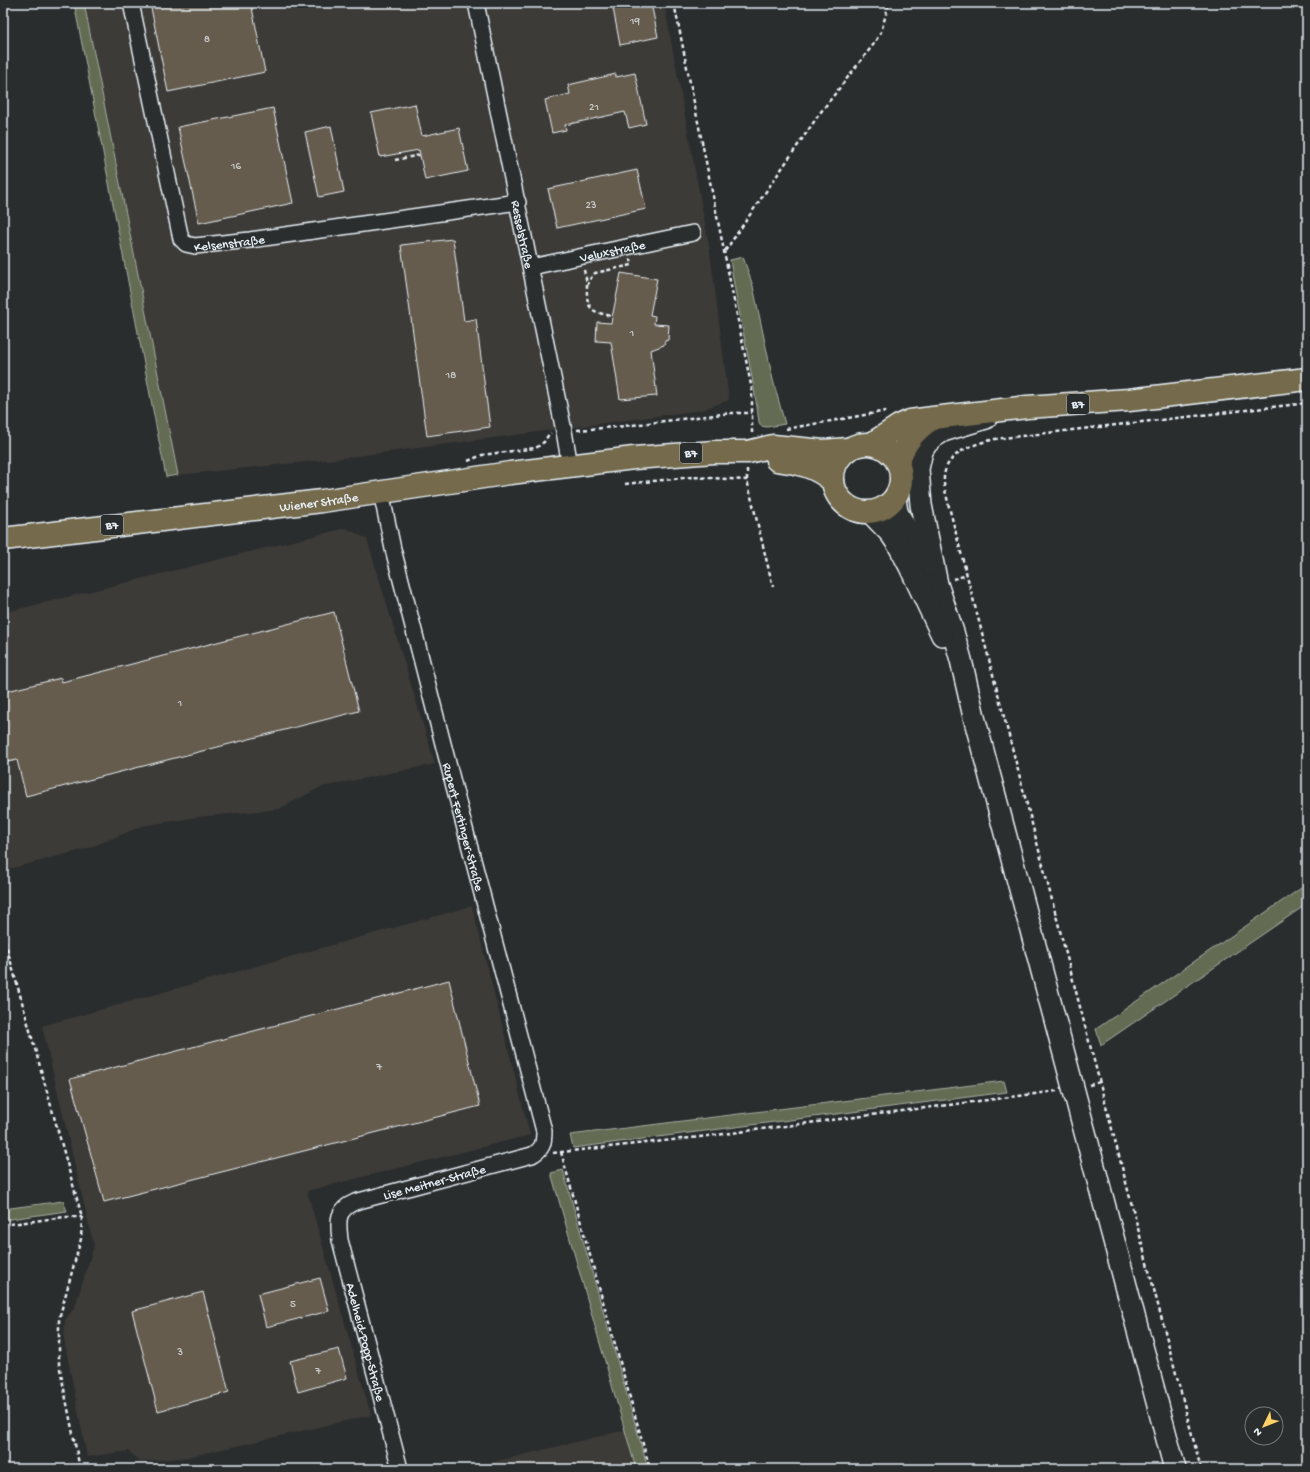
<svg xmlns="http://www.w3.org/2000/svg" width="1310" height="1472" viewBox="0 0 1310 1472" font-family="'Gochi Hand',sans-serif">
	<style>
		.built { fill: #3c3b37 }
		.green { fill: #636c52; stroke: #a6aea5 }
		.building { fill: #665c4d; stroke: #e8f1f8 }
		.lines { fill: none; stroke-linecap: round; stroke-linejoin: round }
		.street-casing { stroke: #e8f1f8; stroke-width: 18 }
		.secondary-casing { stroke: #e8f1f8; stroke-width: 24 }
		.primary-casing { stroke: #e8f1f8; stroke-width: 25 }
		.path { stroke: #e8f1f8; stroke-width: 2.5; stroke-dasharray: 4 3; stroke-linecap: butt }
		.street { stroke: #2a2d2e; stroke-width: 15 }
		.secondary { stroke: #2a2d2e; stroke-width: 21 }
		.primary { stroke: #746b4b; stroke-width: 22 }
		.labels { text-anchor: middle; stroke-width: 4; stroke-linejoin: round; paint-order: stroke }
		.number-label { font-size: 11px; fill: #c8cccd }
		.shield { fill: #2a2d2e; stroke: #afb6bb; stroke-width: 1 }
		.shield-label { font-size: 12px; font-weight: bold; fill: #e8f1f8 }
		.street-label { font-size: 13px; fill: #e8f1f8; stroke: #2a2d2e }
	</style>
	<rect width="100%" height="100%" fill="#2a2d2e"/>
	<filter id="ink" filterUnits="userSpaceOnUse"><feTurbulence type="fractalNoise" baseFrequency=".025" numOctaves="2"/><feDisplacementMap in="SourceGraphic" scale="8" xChannelSelector="R" yChannelSelector="G"/><feConvolveMatrix kernelMatrix="1 2 1 2 8 2 1 2 1" color-interpolation-filters="sRGB"/></filter>
	<g filter="url(#ink)">
		<g class="built">
			<polygon points="84,3 664,3 710,251 729,400 702,410 335,459 178,475"/>
			<polygon points="346,528 367,539 435,764 321,787 279,809 198,817 142,826 89,848 5,870 3,868 3,613"/>
			<polygon points="472,906 530,1135 307,1191 371,1415 188,1457 140,1462 129,1451 87,1457 64,1339 65,1320 75,1307 94,1246 42,1026"/>
			<polygon points="625,1430 636,1469 465,1469"/>
		</g>
		<g class="green">
			<polygon points="74,3 84,3 178,475 166,477"/>
			<path d="M743 257 753 286 773 380 785 424 767 427 761 426 759 422C752 367 738 314 730 260Z"/>
			<polygon points="1307,884 1307,904 1101,1045 1096,1029"/>
			<polygon points="1004,1081 1007,1092 573,1148 570,1135"/>
			<polygon points="563,1170 648,1469 636,1469 551,1173"/>
			<polygon points="63,1201 67,1211 3,1220 3,1209"/>
		</g>
		<g class="building">
			<polygon points="150,3 251,3 265,72 168,92"/>
			<polygon points="612,3 651,3 658,37 620,45"/>
			<polygon points="635,73 646,124 629,128 625,112 565,125 566,130 552,133 545,100 570,94 568,85 616,74 616,77"/>
			<polygon points="415,104 422,136 459,128 468,171 425,180 419,150 380,157 371,113"/>
			<polygon points="273,108 293,203 199,223 178,127"/>
			<polygon points="331,126 344,192 319,197 305,132"/>
			<polygon points="637,170 646,209 557,228 548,189"/>
			<polygon points="453,239 464,321 476,319 490,427 427,436 401,245"/>
			<polygon points="621,273 657,279 650,315 655,316 654,324 669,325 668,340 665,341 664,345 651,350 657,396 620,399 611,342 596,341 597,322 611,323"/>
			<polygon points="334,612 359,711 26,796 17,760 8,762 3,742 3,692 61,678 62,682"/>
			<polygon points="449,980 480,1106 104,1202 70,1079"/>
			<polygon points="320,1278 329,1311 266,1327 258,1294"/>
			<polygon points="203,1292 229,1392 158,1411 132,1311"/>
			<polygon points="339,1349 347,1378 298,1392 290,1361"/>
		</g>
		<g class="lines">
			<defs>
				<g id="street">
					<path id="s1" d="M131 3 181 239 186 244 195 246 250 240 518 202"/>
					<path id="s2" d="M476 3 564 431 570 466"/>
					<path id="s3" d="M531 267 693 233"/>
					<path id="s4" d="M381 492 393 549 458 802 544 1131C544 1143 543 1149 532 1155L355 1202C336 1210 338 1221 340 1240L400 1469"/>
				</g>
				<g id="secondary">
					<polyline points="986,418 943,431 935,436 927,443 922,451 918,469 921,505 937,584 953,632 961,660 974,717 1175,1469"/>
					<polyline points="895,499 897,512 927,566"/>
					<polyline points="870,512 891,534 899,546 910,567 942,635"/>
				</g>
				<g id="primary">
					<polyline points="873,443 899,426 910,421 933,418 1027,407 1129,400 1307,379"/>
					<circle cx="867" cy="478" r="34"/>
					<path d="M777 460C800 463 814 466 833 481"/>
					<path d="M898 463C904 443 915 430 932 419"/>
					<path id="s5" d="M3 539 322 501 510 473 634 458 714 452H748L773 446 823 451 848 449"/>
				</g>
			</defs>
			<use href="#street" class="street-casing"/>
			<use href="#secondary" class="secondary-casing"/>
			<use href="#primary" class="primary-casing"/>
			<g class="path">
				<polyline points="674,3 752,390 752,433"/>
				<polyline points="395,160 420,155"/>
				<polyline points="725,251 820,113 873,45 881,32 889,3"/>
				<path d="M584 270C585 275 587 281 587 286 586 309 591 312 612 316"/>
				<polyline points="587,286 590,279 595,273 632,265 631,259"/>
				<polyline points="786,429 887,411"/>
				<polyline points="577,430 616,427 731,413 752,413"/>
				<polyline points="468,461 482,455 536,448 544,442 549,434 551,433"/>
				<polyline points="747,469 747,480 773,587"/>
				<polyline points="625,484 692,477 747,480"/>
				<polyline points="953,579 967,575"/>
				<polyline points="3,934 82,1217 81,1239 59,1319 59,1364 80,1469"/>
				<polyline points="1089,1085 1100,1082"/>
				<polyline points="561,1152 650,1469"/>
				<polyline points="553,1153 700,1137 1057,1091"/>
				<polyline points="3,1225 65,1217 82,1217"/>
				<path d="M1201 1469 948 503C947 496 944 489 944 482 942 453 974 444 995 439L1307 403"/>
			</g>
			<use href="#street" class="street"/>
			<use href="#secondary" class="secondary"/>
			<use href="#primary" class="primary"/>
		</g>
	</g>
	<g class="labels">
		<g class="number-label">
			<text x="635" y="24">19</text>
			<text x="207" y="42">8</text>
			<text x="594" y="110">21</text>
			<text x="236" y="169">16</text>
			<text x="591" y="208">23</text>
			<text x="632" y="336">1</text>
			<text x="451" y="378">18</text>
			<text x="180" y="706">1</text>
			<text x="379" y="1070">7</text>
			<text x="293" y="1307">5</text>
			<text x="180" y="1355">3</text>
			<text x="318" y="1374">7</text>
		</g>
		<g class="shield">
			<rect x="1067" y="394" width="22" height="20" rx="3"/>
			<rect x="680" y="443" width="22" height="20" rx="3"/>
			<rect x="101" y="515" width="22" height="20" rx="3"/>
		</g>
		<g class="shield-label">
			<text x="1078" y="408">B7</text>
			<text x="691" y="457">B7</text>
			<text x="112" y="529">B7</text>
		</g>
		<g class="street-label">
			<text dy="5" stroke="none"><textPath href="#s2" startOffset="236">Resselstraße</textPath></text>
			<text dy="5" stroke="none"><textPath href="#s1" startOffset="292">Kelsenstraße</textPath></text>
			<text dy="5" stroke="none"><textPath href="#s3" startOffset="83">Veluxstraße</textPath></text>
			<text dy="5" stroke="none"><textPath href="#s5" startOffset="318">Wiener Straße</textPath></text>
			<text dy="5" stroke="none"><textPath href="#s4" startOffset="345">Rupert Fertinger-Straße</textPath></text>
			<text transform="translate(434 1181) rotate(-15)" y="5">Lise Meitner-Straße</text>
			<text dy="5" stroke="none"><textPath href="#s4" startOffset="1022">Adelheid-Popp-Straße</textPath></text>
		</g>
	</g>
	<rect width="1310" height="1472" fill="none" stroke="#2a2d2e" stroke-width="16"/>
	<rect x="8" y="8" width="1294" height="1456" fill="none" stroke="#e8f1f8" stroke-width="1.5" filter="url(#ink)"/>
	<g transform="translate(1264 1426) rotate(227)"><circle r="19" fill="#2a2d2e" stroke="#767b7f"/>
	<path d="M0-3L7 15L0 10L-7 15Z" fill="#ffd166"/>
	<text y="-6" font-size="11" font-weight="bold" text-anchor="middle" fill="#e8f1f8">N</text>
	</g>
</svg>
